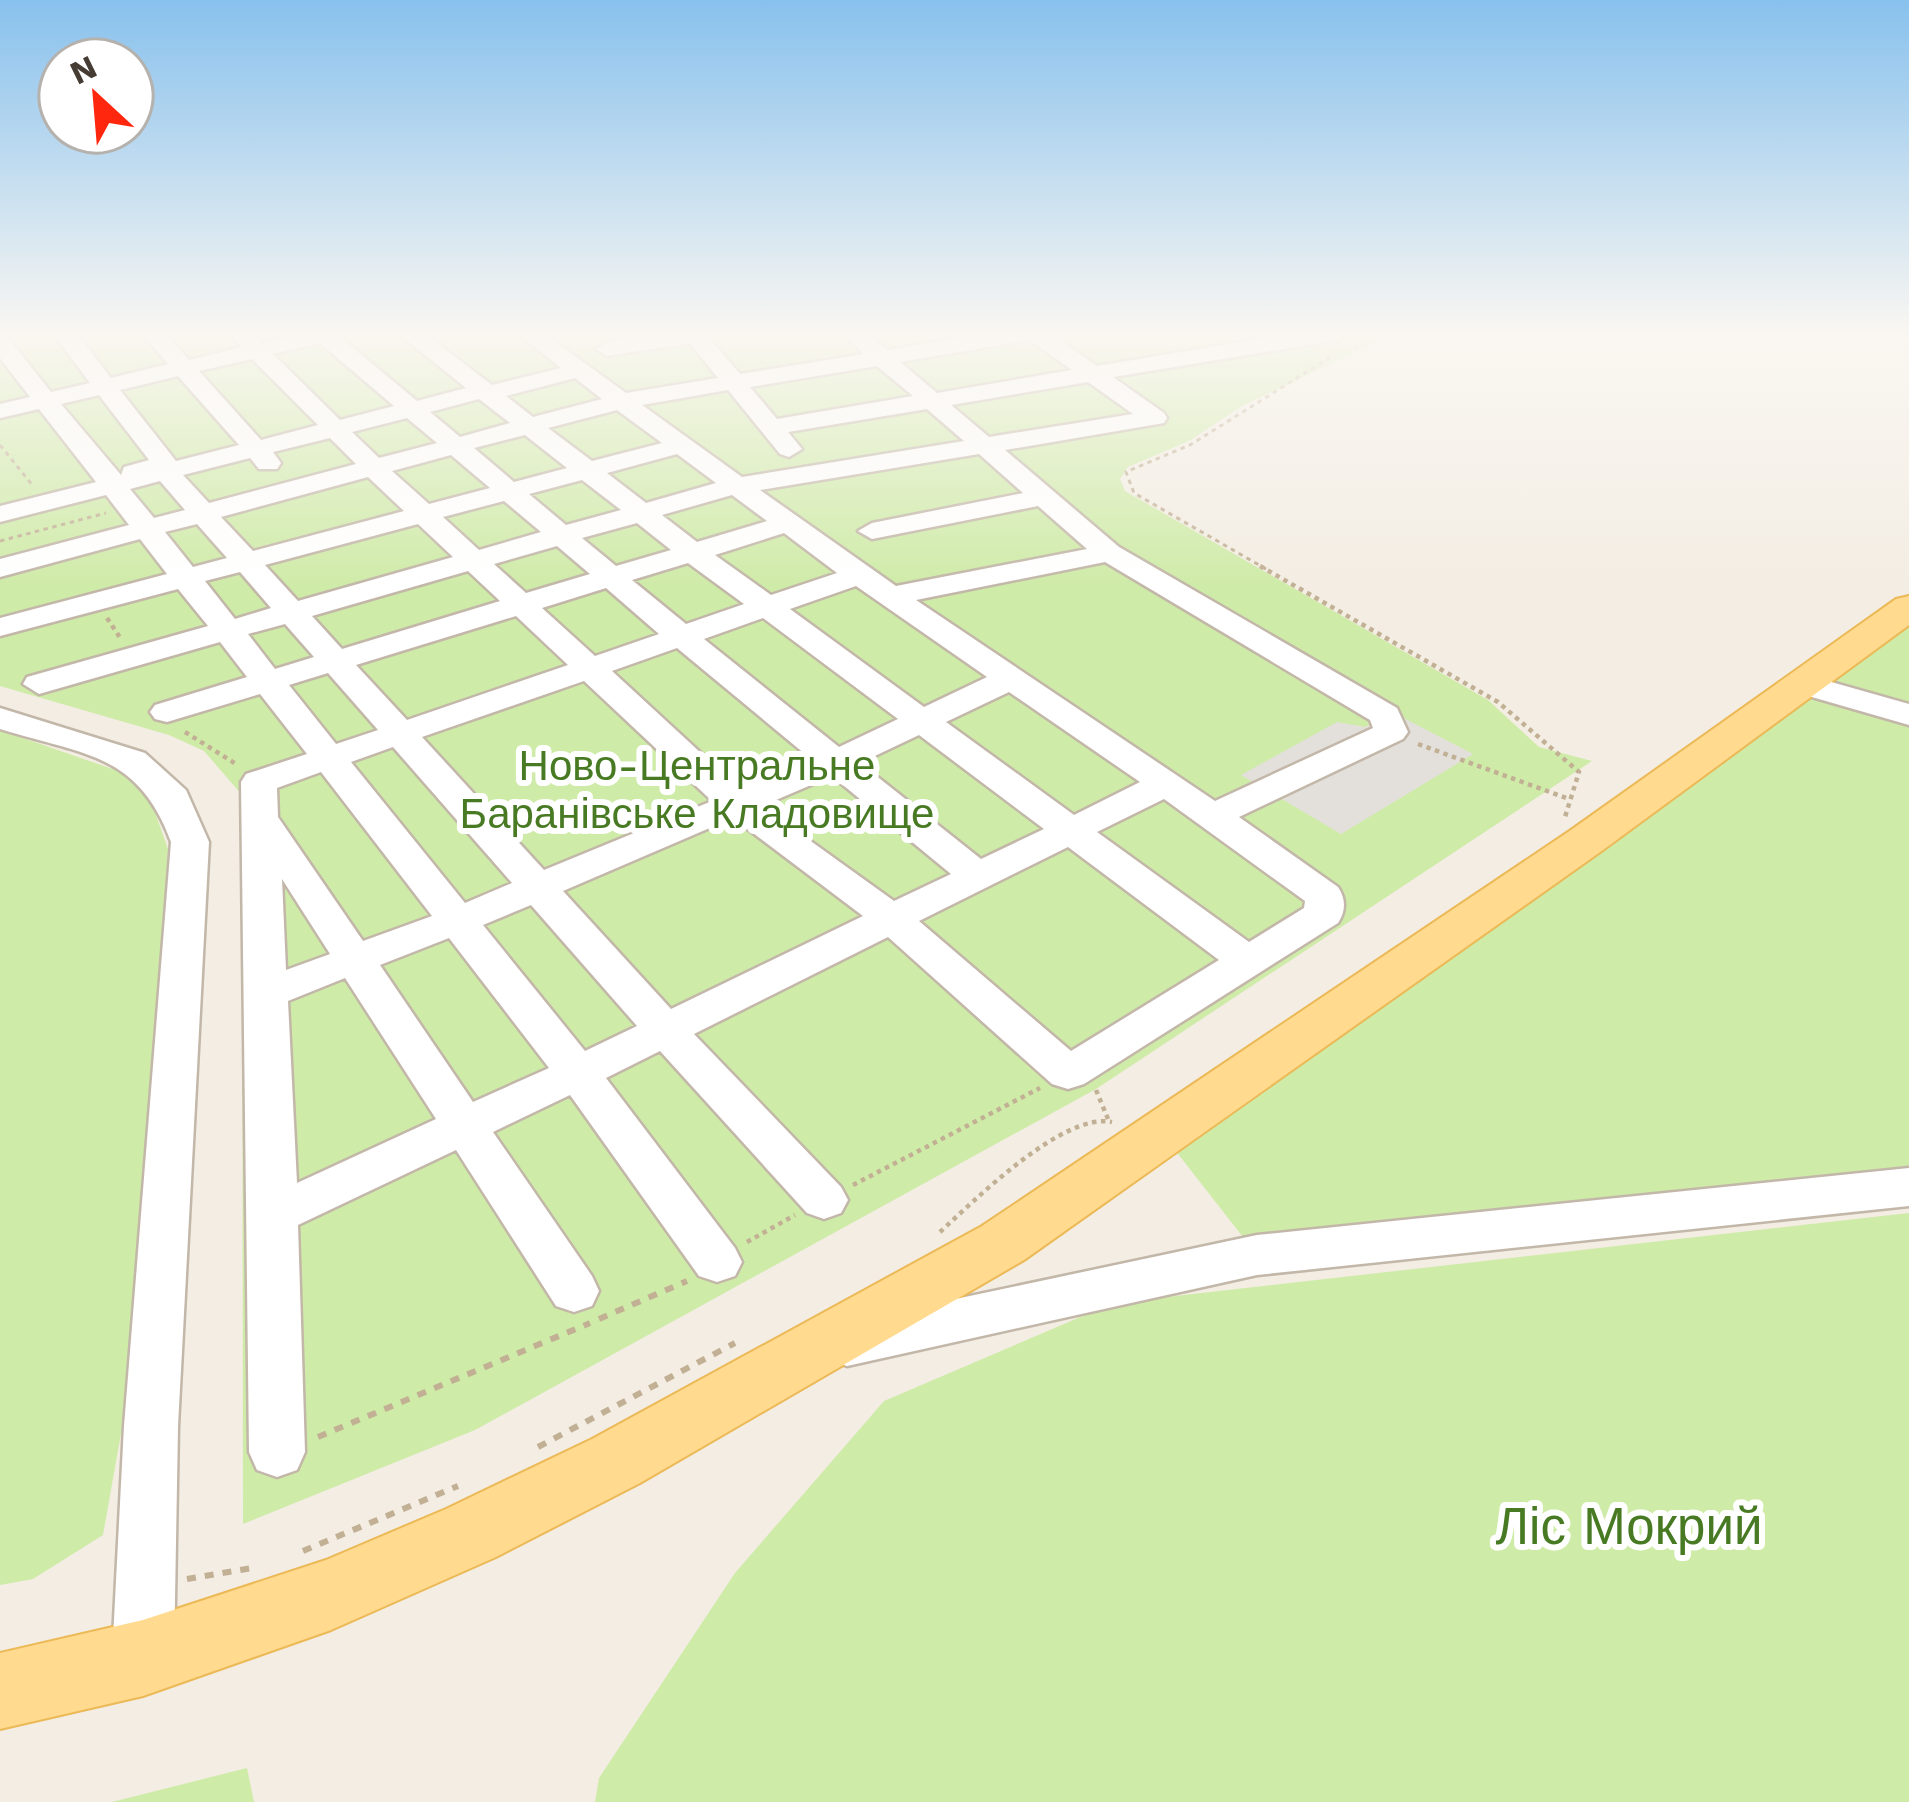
<svg xmlns="http://www.w3.org/2000/svg" width="1909" height="1802" viewBox="0 0 1909 1802" font-family="'Work Sans',sans-serif">
	<style>
		.green { fill: #cfeba8 }
		.parking { fill: #e3e0dc }
		.lines { fill: none; stroke-linecap: round; stroke-linejoin: round }
		.minor-casing { stroke: #c2b7a8; stroke-width: 5 }
		.major-casing { stroke: #ecb957; stroke-width: 4 }
		.path-far2 { stroke: #c2b095; stroke-width: 3; stroke-dasharray: 4.5 4.5; stroke-linecap: butt }
		.path-far1 { stroke: #c2b095; stroke-width: 4.5; stroke-dasharray: 4.5 4.5; stroke-linecap: butt }
		.path { stroke: #c2b095; stroke-width: 6; stroke-dasharray: 9 9; stroke-linecap: butt }
		.minor { fill: #fff; fill-rule: evenodd }
		.major { fill: #ffda8f; fill-rule: evenodd }
		.labels { text-anchor: middle; stroke-width: 12; stroke-linejoin: round; paint-order: stroke }
		.park-label { font-size: 42px; fill: #477a22; stroke: #fff }
		.near-park-label { font-size: 51px; fill: #477a22; stroke: #fff }
	</style>
	<rect width="100%" height="100%" fill="#f3ede3"/>
	<g class="green">
		<polygon points="0,333 1395,333 1242,406 1189,441 1128,467 1120,479 1125,491 1488,700 1539,747 1592,761 1096,1089 475,1430 243,1524 242,795 204,751 169,735 0,686"/>
		<polygon points="1909,607 1909,1187 1257,1255 1164,1136"/>
		<polygon points="0,730 127,774 151,801 168,849 133,1366 103,1535 33,1579 0,1585"/>
		<polygon points="1909,1213 1909,1802 595,1802 599,1778 735,1573 884,1401 1113,1303"/>
		<polygon points="247,1768 254,1802 112,1802"/>
	</g>
	<polygon class="parking" points="1392,712 1473,754 1341,834 1241,775 1337,722 1365,727"/>
	<g class="lines">
		<defs>
			<g id="minor">
				<path d="M53 333H76L111 378 168 364 142 333H165L189 360 242 347 229 333H253L262 343 302 333H343L340 337 417 401 466 388 398 333H424L492 385 561 368 517 333H543L626 393 718 378 690 343 607 356 596 349C621 329 692 333 725 333L711 340 740 374 864 354 842 333H867L887 350 989 333H1050L1097 366 1295 333H1349L1338 340 1113 377 1164 413 1167 418 1164 423 1005 450 1119 547 1397 708 1408 732 1403 739 1239 817 1338 887C1346 899 1346 911 1338 923L1084 1084 1068 1089 1052 1084 888 937 694 1034 841 1187 848 1200 841 1213 824 1219 807 1213 660 1051 606 1078 735 1248 742 1262 735 1276 717 1282 699 1276 570 1095 493 1132 592 1276 599 1291 592 1306 574 1312 556 1306 456 1150 298 1225 305 1452 297 1470 277 1477 257 1470 249 1452 241 782 246 774 307 754 260 694 167 722 155 719 150 712 155 705 247 677 220 642 39 694 23 684 27 677 208 626 178 589 0 636V618L167 574 140 539 0 577V559L129 525 106 495 0 522V506L96 482 39 409 0 418V404L30 397 0 358V336L8 338 51 392 90 383ZM1030 340 1072 370 937 393 900 362ZM320 343 394 406 340 420 273 354ZM252 359 318 425 261 440 199 371ZM877 366 913 396 777 419 750 387ZM178 376 239 445 176 461 120 390ZM575 378 602 399 533 417 506 396ZM1088 382 1133 414 989 437 951 405ZM728 390 780 454 789 457 802 449 788 432 927 409 964 441 742 477 642 405ZM99 395 149 460 124 467 121 475 61 404ZM479 399 510 423 460 437 430 412ZM617 410 662 443 592 461 548 428ZM407 418 437 443 379 458 352 432ZM525 435 567 468 514 482 474 448ZM330 438 356 464 209 503 183 475 250 458 259 469H277L281 463 273 452ZM677 454 716 483 646 503 607 473ZM979 454 1023 493 872 523 858 531 872 539 1038 506 1087 549 896 586 760 490ZM451 455 490 488 429 504 392 471ZM368 477 404 511 253 551 221 517ZM582 480 621 510 566 525 529 494ZM160 481 185 510 154 518 130 489ZM732 495 767 521 697 542 662 515ZM504 501 541 532 479 550 443 517ZM637 523 671 550 616 566 582 538ZM197 524 227 558 193 567 165 532ZM418 524 453 557 298 601 265 565ZM784 533 837 573 771 595 715 555ZM557 546 590 574 526 593 494 564ZM1105 562 1370 720 1373 728 1215 801 916 600ZM688 563 744 604 686 624 632 580ZM468 571 500 601 342 649 312 616ZM240 572 271 608 235 619 205 581ZM856 586 987 677 924 707 790 609ZM606 588 659 634 595 656 542 608ZM516 616 568 665 407 720 356 665ZM763 618 898 719 839 747 704 639ZM285 624 314 657 275 669 248 634ZM677 648 811 759 740 789 612 671ZM328 673 378 730 336 744 289 685ZM584 681 712 801 544 870 422 737ZM1009 692 1140 782 1074 815 946 722ZM919 735 1044 829 981 859 860 763ZM393 747 512 883 465 903 351 762ZM321 772 432 916 363 941 278 817 277 788ZM832 776 951 874 894 901 762 806ZM1164 799 1305 901 1304 908 1249 942 1097 832ZM733 818 863 916 671 1009 563 891ZM1068 847 1219 960 1071 1051 919 921ZM282 879 330 954 286 970ZM531 905 637 1026 585 1051 483 925ZM449 938 549 1068 473 1102 380 965ZM345 978 436 1119 297 1183 288 1001Z"/>
				<polygon points="1803,674 1909,704 1909,725 1791,691 1787,684 1791,677"/>
				<path d="M0 708 145 753 186 790 209 842 178 1426 174 1658 165 1680 143 1689 121 1680 112 1658 124 1426 171 842C138 752 83 755 0 729Z"/>
				<polygon points="1909,1168 1909,1206 1257,1275 847,1366 829,1360 821,1344 829,1328 847,1322 1257,1235"/>
			</g>
			<polygon id="major" points="1909,596 1909,625 1603,850 1024,1260 640,1483 496,1557 331,1630 143,1696 0,1729 0,1653 143,1620 326,1560 446,1509 592,1439 982,1226 1571,830 1896,599"/>
		</defs>
		<use href="#minor" class="minor-casing"/>
		<use href="#major" class="major-casing"/>
		<g class="path-far2">
			<polyline points="1354,348 1401,333"/>
			<polyline points="0,445 33,486"/>
			<polyline points="0,541 106,513"/>
			<polyline points="1266,569 1134,493 1126,472 1190,445 1332,356"/>
		</g>
		<g class="path-far1">
			<polyline points="1260,566 1498,702 1579,772 1565,817"/>
			<polyline points="107,618 121,639"/>
			<polyline points="185,732 236,764"/>
			<polyline points="1418,744 1569,799"/>
			<polyline points="1096,1090 1108,1119"/>
			<polyline points="853,1185 1040,1088"/>
			<path d="M940 1232C975 1200 1063 1112 1112 1122"/>
			<polyline points="747,1242 795,1215"/>
		</g>
		<g class="path">
			<polyline points="599,1319 687,1281"/>
			<polyline points="318,1437 590,1323"/>
			<polyline points="538,1447 735,1343"/>
			<polyline points="303,1551 458,1486"/>
			<polyline points="187,1579 252,1568"/>
		</g>
		<use href="#minor" class="minor"/>
		<use href="#major" class="major"/>
	</g>
	<linearGradient id="sky" x2="0" y2="1"><stop stop-color="#88c1ed"/><stop offset="0.57" stop-color="#faf7f2"/><stop offset="1" stop-color="#faf7f2" stop-opacity="0"/></linearGradient>
	<rect width="1909" height="586" fill="url(#sky)"/>
	<g class="labels">
		<g class="park-label">
			<text x="697" y="780">Ново-Центральне<tspan x="697" dy="48">Баранівське Кладовище</tspan></text>
		</g>
		<g class="near-park-label">
			<text x="1629" y="1544">Ліс Мокрий</text>
		</g>
	</g>
	<g transform="translate(96 96) rotate(334)"><circle r="57" fill="#ffffff" stroke="#b5b1ad" stroke-width="3"/>
	<path d="M0-9L21 45L0 30L-21 45Z" fill="#ff270d"/>
	<text y="-18" font-size="33" font-weight="bold" text-anchor="middle" fill="#453d33">N</text>
	</g>
</svg>
